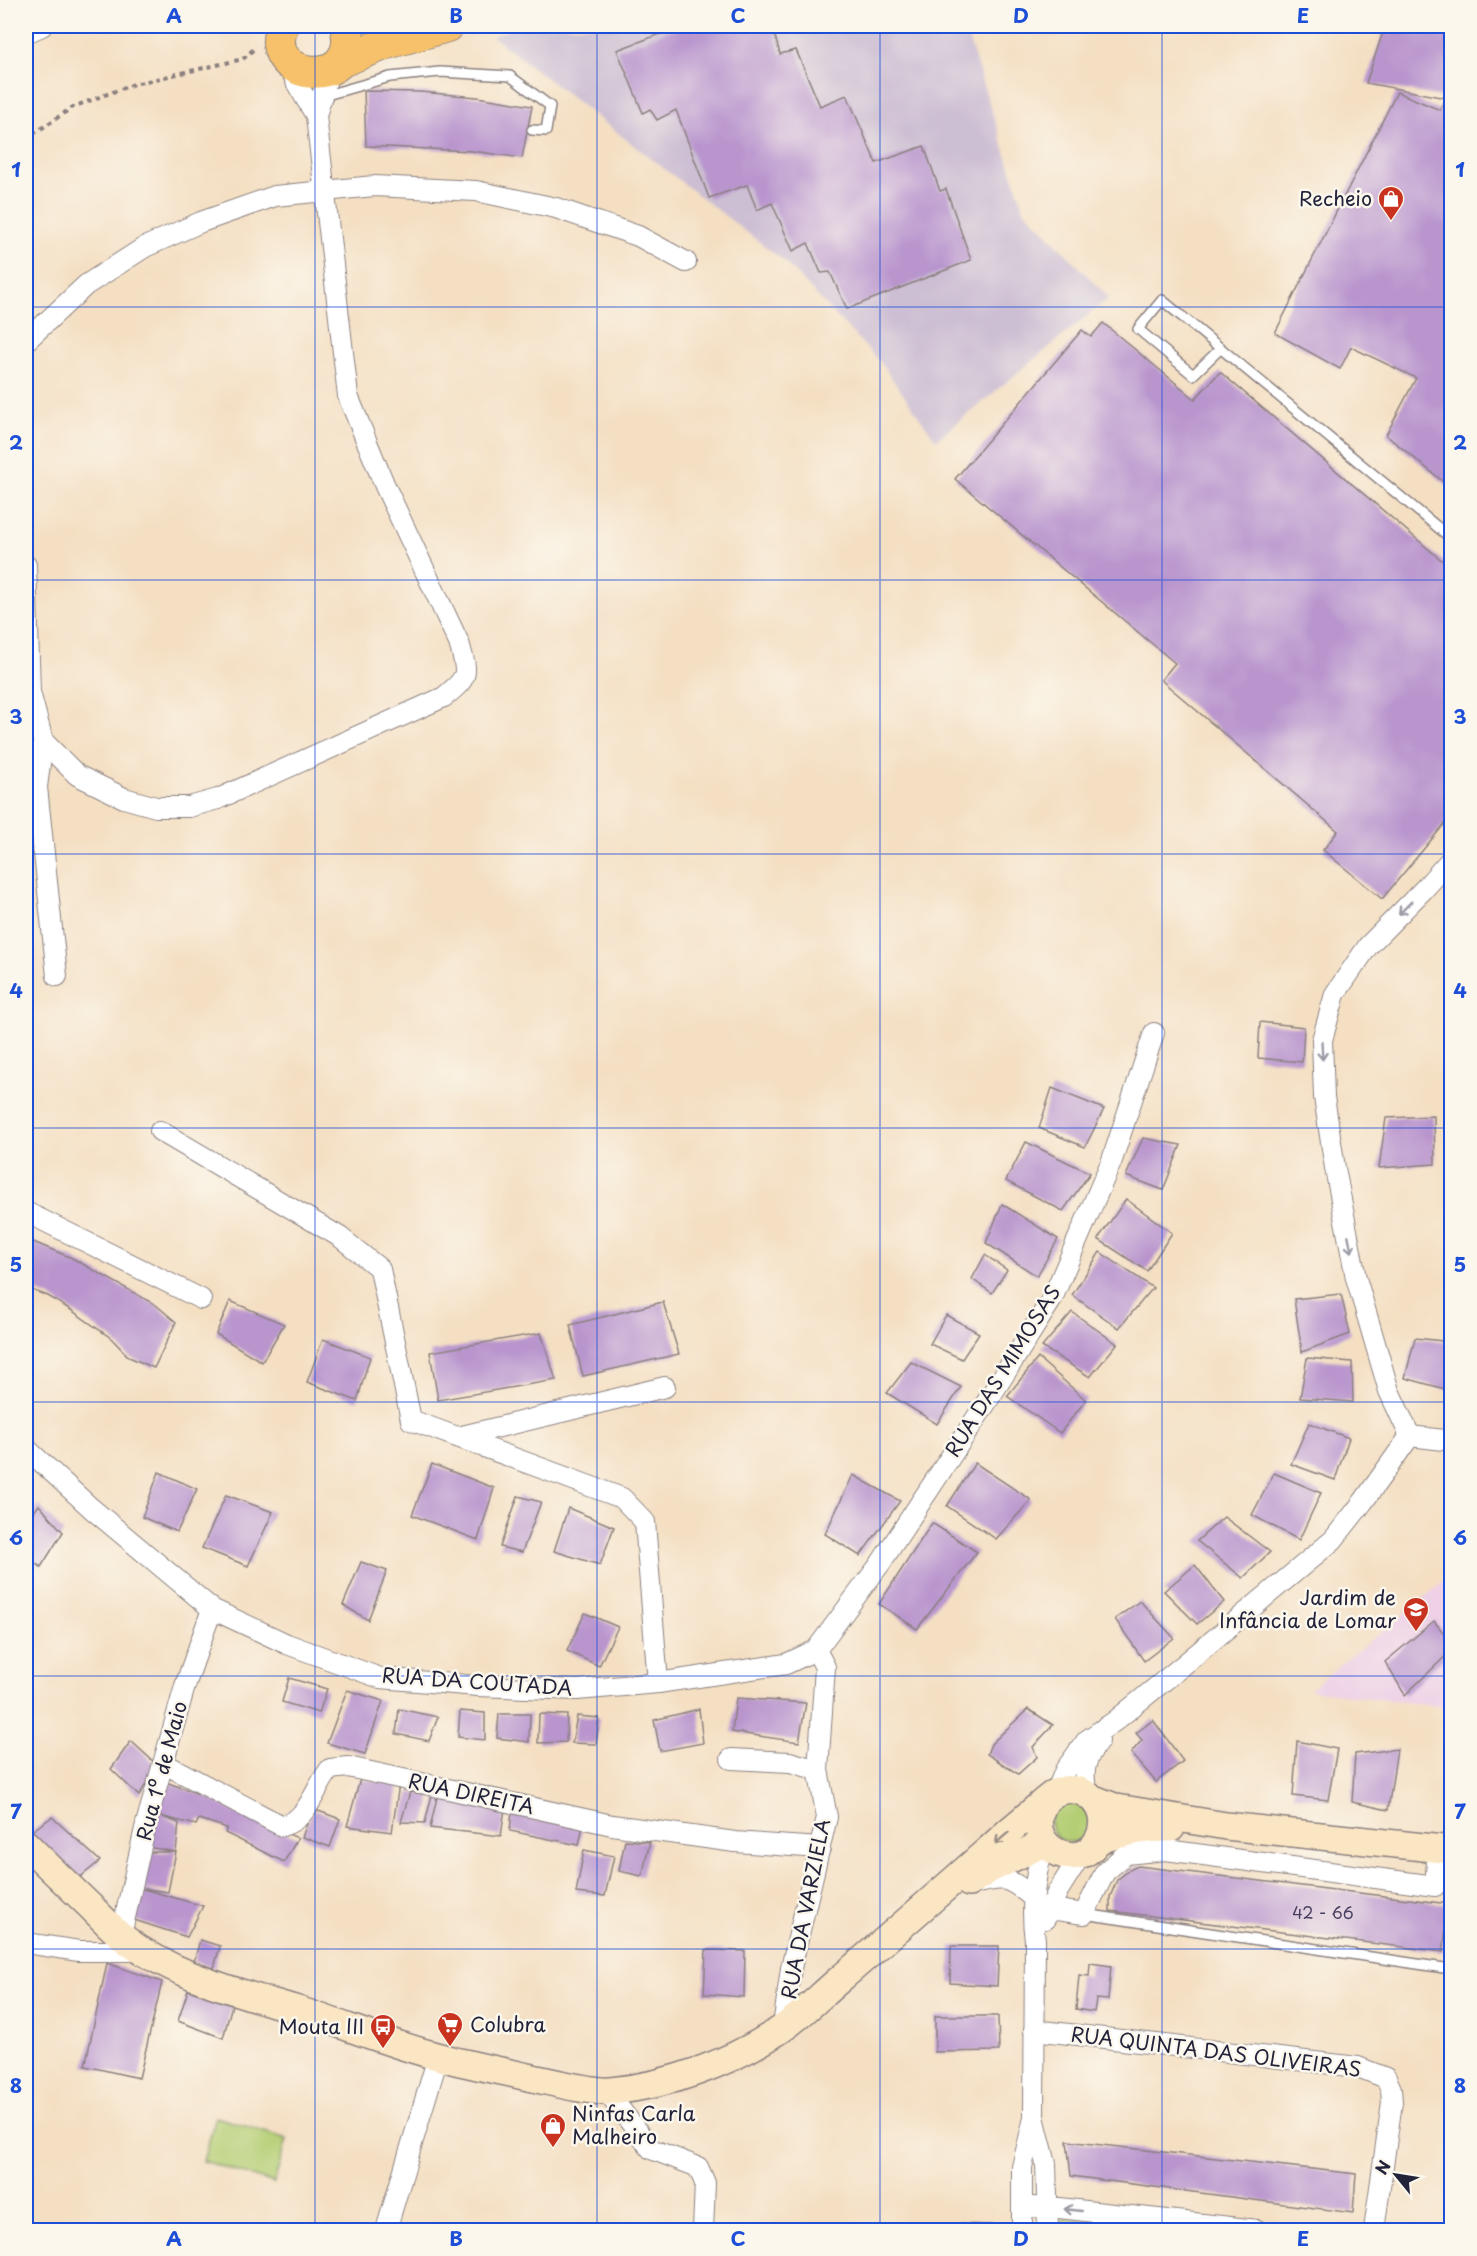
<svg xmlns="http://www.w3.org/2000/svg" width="1477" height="2256" viewBox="0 0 1477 2256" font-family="'Playpen Sans',sans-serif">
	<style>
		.built { fill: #eed0e7 }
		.industrial { fill: #ccbed3 }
		.green { fill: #b4ce73; stroke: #6b7857; stroke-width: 1.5 }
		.building { fill: #b995ce }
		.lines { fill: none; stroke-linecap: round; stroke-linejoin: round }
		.service-casing { stroke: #8b807f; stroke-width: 12 }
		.minor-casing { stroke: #8b807f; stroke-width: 22 }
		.secondary-casing { stroke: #8b807f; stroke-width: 30 }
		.primary-casing { stroke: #8b807f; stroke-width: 34 }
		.path { stroke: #8b807f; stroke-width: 4; stroke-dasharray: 4.5 4.5; stroke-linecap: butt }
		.service { stroke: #fff; stroke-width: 9 }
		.minor { stroke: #fff; stroke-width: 20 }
		.secondary { stroke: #fbe6c4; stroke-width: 27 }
		.primary { stroke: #f6c16b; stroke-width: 32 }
		.oneway { stroke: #9c9ca7 }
		.oneway2 { stroke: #998e86 }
		.grid { fill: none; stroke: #1d4ed8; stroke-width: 1.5; stroke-opacity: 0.55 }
		.labels { text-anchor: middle; stroke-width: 5; stroke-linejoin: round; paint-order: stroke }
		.number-label { font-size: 16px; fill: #483f60 }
		.poi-label { font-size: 20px; fill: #22223b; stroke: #fbf7ec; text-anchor: end }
		.street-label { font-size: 20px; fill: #22223b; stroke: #fbf7ec }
		.neatline { fill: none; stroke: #1d4ed8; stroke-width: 2 }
		.grid-label { font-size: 20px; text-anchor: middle; font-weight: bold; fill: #1d4ed8 }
	</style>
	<rect width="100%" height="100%" fill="#fbf7ec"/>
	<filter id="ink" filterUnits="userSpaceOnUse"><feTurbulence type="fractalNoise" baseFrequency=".0167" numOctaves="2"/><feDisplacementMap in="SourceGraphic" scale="12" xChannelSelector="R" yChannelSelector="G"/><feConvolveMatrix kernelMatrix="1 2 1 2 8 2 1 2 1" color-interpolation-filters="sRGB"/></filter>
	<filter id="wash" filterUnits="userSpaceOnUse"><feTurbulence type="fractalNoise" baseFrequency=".008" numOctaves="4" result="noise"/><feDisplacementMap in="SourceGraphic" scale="24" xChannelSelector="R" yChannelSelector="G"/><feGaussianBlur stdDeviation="1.35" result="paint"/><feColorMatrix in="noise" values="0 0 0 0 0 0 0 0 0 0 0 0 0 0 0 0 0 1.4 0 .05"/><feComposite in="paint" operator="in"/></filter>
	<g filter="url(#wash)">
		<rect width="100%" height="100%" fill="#f4dfc3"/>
		<polygon class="built" points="1451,1576 1451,1708 1309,1690"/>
		<polygon class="industrial" points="521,26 964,26 1024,210 1109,298 936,440 880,362 784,261 492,36"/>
		<g class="green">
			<circle cx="1070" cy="1822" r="20"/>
			<polygon points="216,2117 287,2139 274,2183 203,2161"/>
			<polygon points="1062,2218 1181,2230 1062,2230"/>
		</g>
		<g id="blocks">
			<g class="building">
				<polygon points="682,26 749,26 752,31 772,26 780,54 796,50 820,106 847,95 876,163 924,146 940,191 946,189 971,260 847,309 830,272 821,273 808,243 793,251 772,203 757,210 747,185 709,198 676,110 657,120 650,109 643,113 617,50"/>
				<polygon points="1385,26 1452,26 1452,489 1386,435 1416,378 1351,347 1340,369 1275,333 1397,92 1440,110 1446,98 1366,83"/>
				<polygon points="364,91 420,92 477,97 532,106 522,158 472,151 366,146"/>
				<polygon points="1103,323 1195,399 1220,372 1452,569 1452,815 1382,899 1323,850 1338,831 1161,680 1175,663 955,479 1082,330 1091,337"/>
				<polygon points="1260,1022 1304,1027 1302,1062 1258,1058"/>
				<polygon points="1052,1088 1104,1109 1085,1147 1039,1128"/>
				<polygon points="1434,1116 1435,1164 1379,1168 1386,1118"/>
				<polygon points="1143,1138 1181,1145 1163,1190 1126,1176"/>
				<polygon points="1026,1142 1090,1173 1063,1211 1006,1181"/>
				<polygon points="1126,1199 1172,1233 1147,1271 1098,1239"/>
				<polygon points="1002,1204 1058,1239 1037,1276 986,1243"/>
				<polygon points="26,1239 72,1258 156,1305 176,1322 154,1368 129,1357 111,1338 71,1310 48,1296 26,1288"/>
				<polygon points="1100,1252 1153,1288 1119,1328 1072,1295"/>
				<polygon points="985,1255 1007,1270 992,1293 972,1279"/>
				<polygon points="1341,1294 1350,1334 1302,1352 1294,1299"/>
				<polygon points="230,1301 284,1324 262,1362 216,1334"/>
				<polygon points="663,1302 679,1354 583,1376 570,1325"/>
				<polygon points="1072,1312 1117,1344 1090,1377 1042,1347"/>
				<polygon points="946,1315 979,1333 962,1359 930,1344"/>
				<polygon points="541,1333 556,1380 438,1400 430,1352"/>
				<polygon points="1415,1338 1452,1342 1452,1391 1405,1378"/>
				<polygon points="323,1339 370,1357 357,1401 307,1382"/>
				<polygon points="1038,1358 1086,1400 1060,1433 1007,1396"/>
				<polygon points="1307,1358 1352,1362 1353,1402 1300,1398"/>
				<polygon points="911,1362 961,1387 937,1424 887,1393"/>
				<polygon points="1309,1423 1349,1438 1335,1480 1291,1464"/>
				<polygon points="975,1463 1031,1500 996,1539 947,1506"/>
				<polygon points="432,1464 494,1488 478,1540 412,1515"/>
				<polygon points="159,1472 197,1489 177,1532 142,1517"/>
				<polygon points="1274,1473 1321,1493 1299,1540 1252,1515"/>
				<polygon points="853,1475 900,1501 860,1556 825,1534"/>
				<polygon points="226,1495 273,1512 248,1566 202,1548"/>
				<polygon points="518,1496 541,1502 522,1552 500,1547"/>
				<polygon points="39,1505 63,1532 41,1567 26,1558 26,1523"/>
				<polygon points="568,1508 614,1527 600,1565 554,1551"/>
				<polygon points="1224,1517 1270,1552 1243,1578 1197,1541"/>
				<polygon points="932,1523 977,1552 917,1629 879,1604"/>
				<polygon points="361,1562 387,1571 368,1620 343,1605"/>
				<polygon points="1195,1565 1224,1602 1197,1624 1164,1591"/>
				<polygon points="1140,1601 1174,1638 1144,1661 1115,1619"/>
				<polygon points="585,1613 618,1627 599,1666 567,1651"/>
				<polygon points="1434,1621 1452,1643 1452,1650 1405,1695 1385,1662"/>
				<polygon points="289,1678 327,1689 319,1713 282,1702"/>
				<polygon points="347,1690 383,1701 365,1754 327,1743"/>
				<polygon points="736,1698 806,1703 799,1742 732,1732"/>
				<polygon points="399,1709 438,1717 429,1741 396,1734"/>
				<polygon points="699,1709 703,1743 660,1751 654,1720"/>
				<polygon points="1028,1709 1053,1725 1033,1747 1037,1757 1018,1774 987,1754 991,1744"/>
				<polygon points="460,1711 485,1713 485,1740 458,1737"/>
				<polygon points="499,1714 530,1714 529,1742 497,1738"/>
				<polygon points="539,1714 567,1715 566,1742 538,1743"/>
				<polygon points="577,1716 599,1718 596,1744 572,1743"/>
				<polygon points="1153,1720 1183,1761 1156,1782 1131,1753 1142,1740 1136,1733"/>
				<polygon points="131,1741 157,1765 139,1796 111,1769"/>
				<polygon points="1297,1741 1337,1749 1328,1800 1293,1796"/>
				<polygon points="1397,1749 1388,1810 1352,1802 1355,1754"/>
				<polygon points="360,1779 399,1784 392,1832 347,1826"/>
				<polygon points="160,1780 210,1798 235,1812 298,1838 284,1862 225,1833 227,1828 199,1819 196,1825 160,1816 179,1823 176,1852 168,1892 139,1888 146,1852 176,1852 141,1846"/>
				<polygon points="410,1792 432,1795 425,1823 401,1822"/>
				<polygon points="437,1797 505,1808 501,1836 430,1828"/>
				<polygon points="313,1809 340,1819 330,1847 302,1837"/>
				<polygon points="512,1812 583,1826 579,1845 510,1831"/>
				<polygon points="52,1817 100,1861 74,1882 26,1835"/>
				<polygon points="625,1840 650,1842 642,1876 619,1871"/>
				<polygon points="584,1850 614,1856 605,1896 576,1893"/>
				<polygon points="1138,1866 1449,1904 1443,1952 1110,1911 1110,1897 1117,1880 1129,1870"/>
				<polygon points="133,1886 203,1906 187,1937 131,1919"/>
				<polygon points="200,1940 220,1946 214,1968 194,1962"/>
				<polygon points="951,1946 999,1946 997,1986 950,1983"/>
				<polygon points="706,1950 745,1951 744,1997 704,1994"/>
				<polygon points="107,1963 162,1982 139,2078 85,2066"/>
				<polygon points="1090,1963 1111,1966 1108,2000 1096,1999 1094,2012 1076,2009 1079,1975 1089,1976"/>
				<polygon points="188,1990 232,2005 223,2038 178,2021"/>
				<polygon points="935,2016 998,2016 999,2051 935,2052"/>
				<polygon points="1067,2141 1356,2174 1353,2213 1071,2176"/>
				<polygon points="954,2224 998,2225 997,2230 954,2230"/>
			</g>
		</g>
	</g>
	<g filter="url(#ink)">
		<use href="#blocks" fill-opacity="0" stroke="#8b807f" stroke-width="1.5"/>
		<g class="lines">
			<defs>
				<g id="service">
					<polyline points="323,96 390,77 440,72 510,76 550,106 546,131 532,130"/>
					<polyline points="1221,348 1193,375 1138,329 1162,300 1452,539"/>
					<polyline points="1084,1914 1444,1968"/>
				</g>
				<g id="minor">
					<polyline points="26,33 42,26"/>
					<polyline points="316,116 330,69"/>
					<polyline points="26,341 86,285 145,247 201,222 275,196 374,186 476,191 556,208 638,236 686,262"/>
					<polyline points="26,565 30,692 43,741 37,787 57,976"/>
					<path d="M43 741 77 775 124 798 156 807H189L218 799 444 697C470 676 468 674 459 643L385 486 348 396 316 116 297 84 288 62"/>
					<polyline points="160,1131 340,1237 380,1269 411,1420 622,1498 645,1522 658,1683"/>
					<polyline points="26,1212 201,1299"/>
					<polyline points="1410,1436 1389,1391 1356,1278 1335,1168 1324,1097 1322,1040 1335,994 1368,946 1424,889 1452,858"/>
					<polyline points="1410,1436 1452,1441"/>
					<polyline points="458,1437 665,1387"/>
					<polyline points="26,1448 91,1508 212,1609 287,1644 380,1678 478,1686 577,1690 658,1683 786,1664 816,1650 880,1564 990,1397 1052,1299 1112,1160 1154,1033"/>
					<polyline points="731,1759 790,1762 818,1770"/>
					<path d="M165 1764 282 1826C309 1819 314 1789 330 1769L348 1767 612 1825 735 1842 820 1848"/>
					<polyline points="1056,1793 1065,1770 1087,1740 1115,1721 1187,1662 1333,1540 1363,1502 1410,1436"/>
					<path d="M1087 1794C1082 1773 1084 1759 1099 1741"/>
					<path d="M974 1884C1006 1876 1008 1877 1033 1898"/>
					<polyline points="1050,1909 1084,1914 1105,1872 1126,1854 1166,1850 1435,1886 1438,1849"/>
					<polyline points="1045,1919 1058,1891 1082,1853"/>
					<polyline points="121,1935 146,1824 185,1686 212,1609"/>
					<polyline points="26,1943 79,1951 142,1951"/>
					<polyline points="783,2027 791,1968 827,1817 818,1770 825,1667 816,1650"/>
					<polyline points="1034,2030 1358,2067 1386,2078 1391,2089 1392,2102 1374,2230"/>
					<polyline points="607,2092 651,2149 698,2167 705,2183 703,2230"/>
					<polyline points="1035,2121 1046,2164 1048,2230"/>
					<polyline points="1022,2212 1031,2207 1059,2208 1257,2230"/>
					<polyline points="386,2230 438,2057"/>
					<path d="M1022 2230V2167L1034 2118 1035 1940C1030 1907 1035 1876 1044 1843"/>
				</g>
				<g id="secondary">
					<polyline points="1094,1799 1117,1808 1226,1826 1452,1850"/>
					<path d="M1099 1840C1123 1832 1146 1827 1171 1828"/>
					<path d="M26 1844C47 1865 69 1886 91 1907 107 1923 124 1941 144 1952 192 1981 248 1995 301 2011 347 2026 393 2045 440 2057 469 2065 499 2070 528 2077 548 2081 593 2093 611 2091 671 2085 730 2063 780 2030 801 2016 819 1997 839 1980 888 1938 937 1895 986 1852 1001 1838 1017 1824 1033 1811 1040 1805 1047 1798 1055 1793 1084 1779 1113 1810 1099 1838 1079 1878 1017 1844 1046 1800"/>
					<polyline points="969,1883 990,1869 1044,1843"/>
				</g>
				<g id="primary">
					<path d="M282 26C260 83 364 91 346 26"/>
					<polyline points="341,61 387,43 447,26"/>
				</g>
			</defs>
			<use href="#service" class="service-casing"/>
			<use href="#minor" class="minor-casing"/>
			<use href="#secondary" class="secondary-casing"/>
			<use href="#primary" class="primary-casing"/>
			<polyline class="path" points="26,139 73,107 134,84 243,59 255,48"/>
			<use href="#service" class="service"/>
			<use href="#minor" class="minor"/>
			<use href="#secondary" class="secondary"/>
			<use href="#primary" class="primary"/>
		</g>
		<defs><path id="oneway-shaft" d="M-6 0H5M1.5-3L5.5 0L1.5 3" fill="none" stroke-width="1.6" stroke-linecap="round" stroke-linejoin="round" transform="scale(1.5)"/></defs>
		<g class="oneway">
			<use href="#oneway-shaft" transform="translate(1405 908) rotate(135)"/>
			<use href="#oneway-shaft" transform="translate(1322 1051) rotate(87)"/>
			<use href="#oneway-shaft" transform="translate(1350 1244) rotate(79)"/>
			<use href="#oneway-shaft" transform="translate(1073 2210) rotate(-174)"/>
		</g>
		<use class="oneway2" href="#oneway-shaft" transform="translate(1002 1838) rotate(139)"/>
	</g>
	<path class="grid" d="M315 26V2230M597 26V2230M880 26V2230M1162 26V2230M26 307H1452M26 580H1452M26 854H1452M26 1128H1452M26 1402H1452M26 1676H1452M26 1949H1452"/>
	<defs>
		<symbol id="shop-pin" viewBox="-11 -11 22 30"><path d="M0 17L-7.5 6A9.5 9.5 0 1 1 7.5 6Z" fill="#c8321e" stroke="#fbf7ec"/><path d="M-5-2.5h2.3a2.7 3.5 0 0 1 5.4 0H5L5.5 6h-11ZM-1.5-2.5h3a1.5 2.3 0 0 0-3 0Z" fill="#fff"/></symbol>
		<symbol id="school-pin" viewBox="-11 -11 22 30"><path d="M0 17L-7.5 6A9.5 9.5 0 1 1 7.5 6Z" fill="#c8321e" stroke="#fbf7ec"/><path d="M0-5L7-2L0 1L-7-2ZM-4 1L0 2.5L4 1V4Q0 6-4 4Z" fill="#fff"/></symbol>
		<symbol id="supermarket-pin" viewBox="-11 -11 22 30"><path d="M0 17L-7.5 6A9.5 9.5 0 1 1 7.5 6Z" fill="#c8321e" stroke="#fbf7ec"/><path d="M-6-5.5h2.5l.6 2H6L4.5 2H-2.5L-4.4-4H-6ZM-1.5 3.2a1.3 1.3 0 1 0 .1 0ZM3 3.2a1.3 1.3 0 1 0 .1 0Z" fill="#fff"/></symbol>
		<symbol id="bus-pin" viewBox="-11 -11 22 30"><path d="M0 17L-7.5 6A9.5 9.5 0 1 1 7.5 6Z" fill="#c8321e" stroke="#fbf7ec"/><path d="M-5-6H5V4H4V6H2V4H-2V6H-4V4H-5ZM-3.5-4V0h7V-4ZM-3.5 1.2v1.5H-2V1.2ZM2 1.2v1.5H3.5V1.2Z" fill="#fff"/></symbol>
	</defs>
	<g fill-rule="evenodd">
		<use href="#shop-pin" x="1376" y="184" width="30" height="40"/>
		<use href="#school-pin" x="1401" y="1595" width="30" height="40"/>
		<use href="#supermarket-pin" x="435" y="2010" width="30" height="40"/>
		<use href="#bus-pin" x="368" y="2012" width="30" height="40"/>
		<use href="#shop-pin" x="538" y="2111" width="30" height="40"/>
	</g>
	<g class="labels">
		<g class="number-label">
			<text x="1323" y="1919">42 - 66</text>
		</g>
		<g class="poi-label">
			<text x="1372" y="206">Recheio</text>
			<text x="1396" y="1605">Jardim de<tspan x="1396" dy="23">Infância de Lomar</tspan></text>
			<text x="470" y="2032" text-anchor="start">Colubra</text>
			<text x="364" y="2034">Mouta III</text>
			<text x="572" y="2121" text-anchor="start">Ninfas Carla<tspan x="572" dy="23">Malheiro</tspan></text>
		</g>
		<g class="street-label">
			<text transform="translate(1003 1371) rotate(-58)" y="7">RUA DAS MIMOSAS</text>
			<text transform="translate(477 1682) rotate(4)" y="7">RUA DA COUTADA</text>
			<text transform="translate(162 1771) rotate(-75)" y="7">Rua 1º de Maio</text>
			<text transform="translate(471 1794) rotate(12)" y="7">RUA DIREITA</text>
			<text transform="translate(806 1909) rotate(-79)" y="7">RUA DA VARZIELA</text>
			<text transform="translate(1216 2052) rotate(7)" y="7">RUA QUINTA DAS OLIVEIRAS</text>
		</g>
	</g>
	<rect width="1477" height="2256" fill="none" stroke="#fbf7ec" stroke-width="66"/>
	<g transform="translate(1396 2175) rotate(300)" stroke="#fbf7ec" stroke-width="4.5" paint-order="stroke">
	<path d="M0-4.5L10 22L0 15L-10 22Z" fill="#22223b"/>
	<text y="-9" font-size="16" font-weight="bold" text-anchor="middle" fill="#22223b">N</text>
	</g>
	<rect x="33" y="33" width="1411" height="2190" class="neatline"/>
	<g class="grid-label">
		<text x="174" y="23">A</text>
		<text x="456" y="23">B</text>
		<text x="738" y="23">C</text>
		<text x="1021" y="23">D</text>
		<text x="1303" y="23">E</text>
		<text x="16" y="177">1</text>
		<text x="1460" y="177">1</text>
		<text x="16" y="450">2</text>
		<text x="1460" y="450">2</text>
		<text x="16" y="724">3</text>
		<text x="1460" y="724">3</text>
		<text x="16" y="998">4</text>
		<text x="1460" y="998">4</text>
		<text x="16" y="1272">5</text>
		<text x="1460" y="1272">5</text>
		<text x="16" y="1545">6</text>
		<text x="1460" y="1545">6</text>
		<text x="16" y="1819">7</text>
		<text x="1460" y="1819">7</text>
		<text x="16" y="2093">8</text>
		<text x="1460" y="2093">8</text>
		<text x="174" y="2246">A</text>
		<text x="456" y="2246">B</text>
		<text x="738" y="2246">C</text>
		<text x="1021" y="2246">D</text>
		<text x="1303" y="2246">E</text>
	</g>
</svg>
